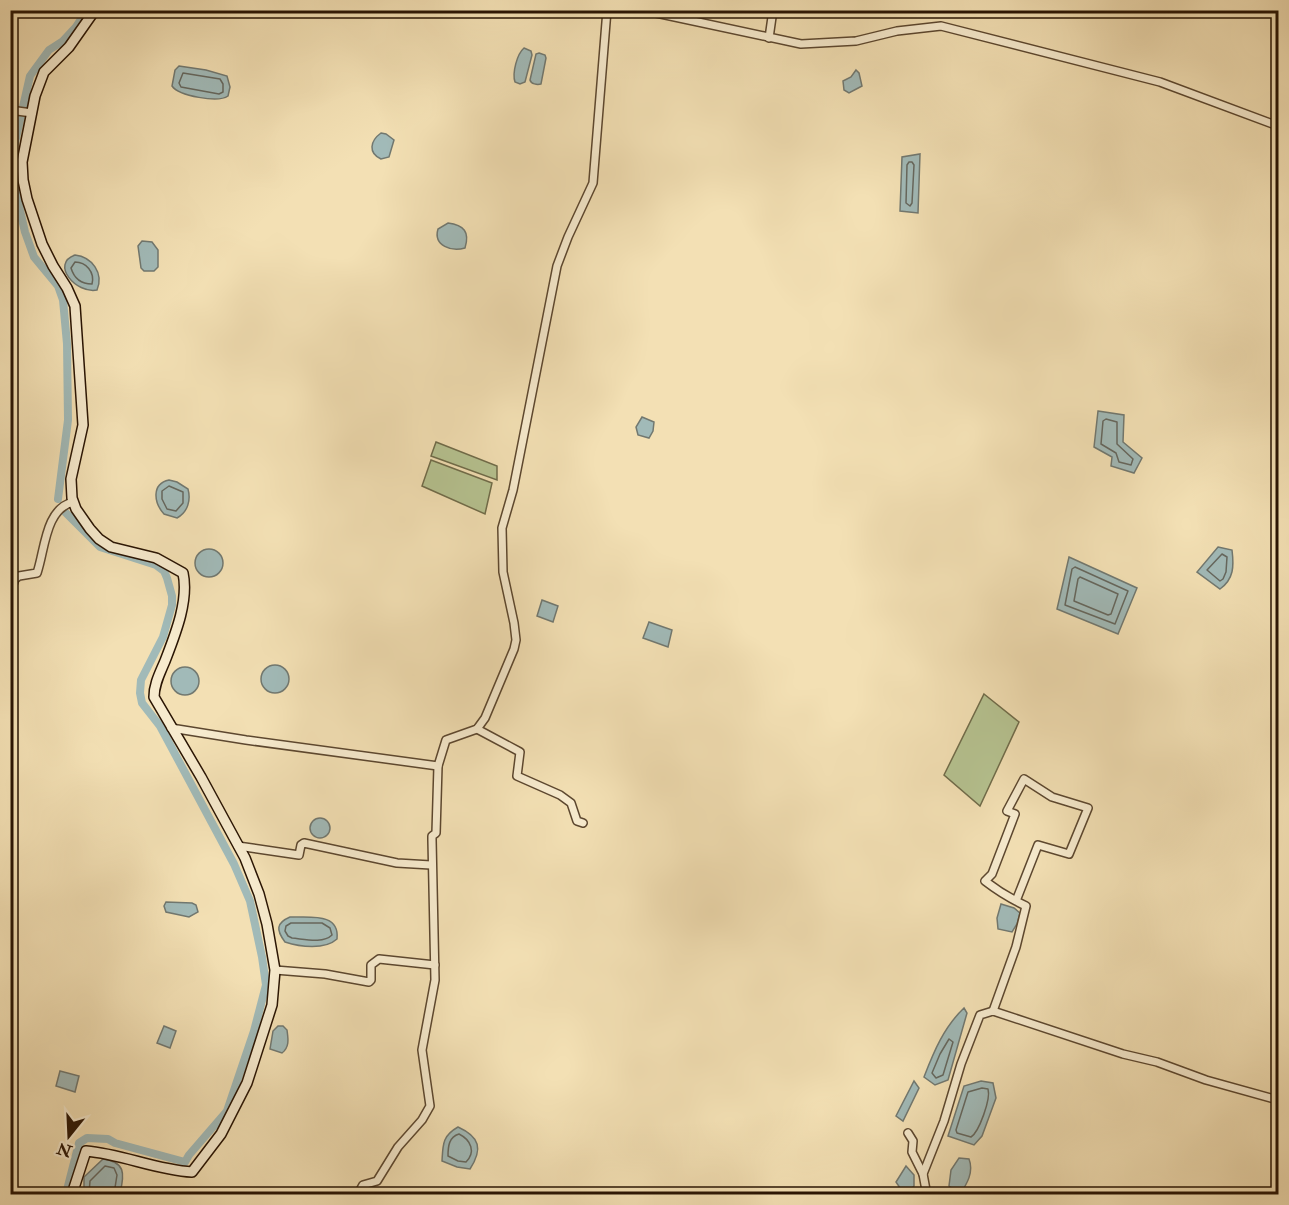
<svg xmlns="http://www.w3.org/2000/svg" width="1289" height="1205" viewBox="0 0 1289 1205" font-family="'IM FELL Double Pica',serif">
	<style>
		.green { fill: #b6c391; stroke: #706c4a; stroke-width: 1.5 }
		.water { fill: #a1bab8; stroke: #717870; stroke-width: 1.5 }
		.lines { fill: none; stroke-linecap: round; stroke-linejoin: round }
		.shore { stroke: #65675e; stroke-width: 1.5 }
		.canal { stroke: #a1bab8; stroke-width: 8 }
		.street-casing { stroke: #5c472f; stroke-width: 10 }
		.secondary-casing { stroke: #291403; stroke-width: 12 }
		.street { stroke: #f7ebce; stroke-width: 7 }
		.secondary { stroke: #f7ebce; stroke-width: 9 }
	</style>
	<rect width="100%" height="100%" fill="#f3e0b4"/>
	<filter id="stains"><feTurbulence type="fractalNoise" baseFrequency=".00333" numOctaves="4"/><feColorMatrix values="0 0 0 0 .2 0 0 0 0 .09 0 0 0 0 .02 0 0 0 .5 -.17"/></filter>
	<radialGradient id="worn" r=".72"><stop offset=".6" stop-color="#630" stop-opacity="0"/><stop offset="1" stop-color="#630" stop-opacity=".3"/></radialGradient>
	<g class="green">
		<polygon points="436,442 497,466 497,480 431,456"/>
		<polygon points="431,460 492,483 485,514 422,486"/>
		<polygon points="984,694 1019,722 980,806 944,775"/>
	</g>
	<g class="water">
		<path d="M524 48 531 51 532 55 525 82 520 84 515 82C512 73 517 54 524 48Z"/>
		<path d="M539 53 545 55 546 58 541 84C537 85 531 84 530 80L536 54Z"/>
		<path d="M179 66 206 70 227 76 230 87 228 96C218 103 179 96 172 86L175 70Z"/>
		<polygon points="856,70 859,73 862,86 849,93 844,90 843,81 851,77"/>
		<path d="M381 133 386 134 394 140 389 157 381 159C368 153 370 141 381 133Z"/>
		<polygon points="920,154 918,213 900,211 902,157"/>
		<path d="M448 223C464 225 470 232 465 248 452 252 433 246 438 229Z"/>
		<polygon points="142,241 152,242 158,250 158,267 154,271 144,271 141,268 138,246"/>
		<path d="M75 255C92 257 104 273 97 290 76 294 50 264 75 255Z"/>
		<polygon points="1098,411 1124,415 1123,442 1142,458 1134,473 1111,466 1112,457 1094,447"/>
		<polygon points="642,417 654,422 653,431 649,438 638,435 636,427"/>
		<path d="M169 480 177 482 188 489C191 500 188 512 177 518L164 514C154 503 151 484 169 480Z"/>
		<path d="M1218 547 1232 550C1234 566 1234 579 1220 589L1197 572Z"/>
		<circle cx="209" cy="563" r="14"/>
		<polygon points="1069,557 1137,588 1118,634 1057,609"/>
		<polygon points="542,600 558,606 553,622 537,616"/>
		<polygon points="649,622 672,630 668,647 643,638"/>
		<circle cx="275" cy="679" r="14"/>
		<circle cx="185" cy="681" r="14"/>
		<circle cx="320" cy="828" r="10"/>
		<polygon points="166,902 192,903 196,905 198,912 189,917 166,912 164,906"/>
		<polygon points="1001,904 1014,908 1020,913 1017,924 1012,932 998,929 997,918"/>
		<path d="M290 917C309 918 340 912 337 939 325 950 300 947 285 942 276 930 276 923 290 917Z"/>
		<path d="M964 1008 967 1013 948 1080 935 1085 924 1077C934 1051 944 1027 964 1008Z"/>
		<polygon points="164,1026 176,1031 170,1048 157,1043"/>
		<path d="M278 1026H283L287 1030C288 1038 290 1047 282 1053L270 1049 273 1031Z"/>
		<polygon points="60,1071 79,1076 75,1092 56,1086"/>
		<polygon points="914,1081 919,1088 903,1121 896,1116"/>
		<polygon points="981,1081 993,1083 996,1098 982,1136 974,1145 948,1136 964,1086"/>
		<path d="M458 1127C480 1137 483 1149 470 1169L457 1167 442 1161C443 1145 442 1136 458 1127Z"/>
		<path d="M959 1158 969 1159C974 1172 967 1184 960 1194L949 1186 951 1170Z"/>
		<path d="M103 1159C125 1162 125 1173 120 1193L119 1194H84V1177Z"/>
		<polygon points="906,1166 914,1175 914,1186 907,1194 904,1194 896,1182"/>
	</g>
	<g class="lines">
		<g class="shore">
			<polygon points="183,73 220,79 223,84 223,92 219,94 181,87 179,83"/>
			<polygon points="909,162 912,162 914,165 912,203 910,206 906,203 907,165"/>
			<path d="M75 262C86 262 95 272 92 284 81 284 74 278 71 268Z"/>
			<polygon points="1106,419 1117,422 1117,444 1133,459 1131,465 1119,462 1116,453 1101,444 1103,421"/>
			<polygon points="169,486 183,492 183,503 176,511 167,509 162,499 162,491"/>
			<polygon points="1222,554 1227,557 1226,572 1223,579 1220,581 1207,570"/>
			<polygon points="1075,567 1128,591 1115,624 1065,605 1072,569"/>
			<polygon points="1080,577 1118,594 1111,614 1108,615 1074,601 1078,579"/>
			<path d="M291 923H322L330 928 332 935C323 944 304 939 292 938L288 936 285 931 286 926Z"/>
			<polygon points="949,1039 953,1042 943,1075 936,1078 932,1073 940,1054"/>
			<path d="M982 1088 988 1089C991 1099 979 1132 971 1137L957 1133 956 1130 968 1092Z"/>
			<path d="M459 1134C471 1140 476 1152 466 1162L458 1161 448 1156C448 1146 449 1137 459 1134Z"/>
			<polyline points="89,1194 90,1181 105,1166 114,1168 117,1175 114,1194"/>
		</g>
		<g class="canal">
			<polyline points="58,499 68,420 67,344 63,300 58,286 34,257 25,232 13,180 13,151 30,76 49,50 63,41 76,27 87,10"/>
			<polyline points="64,511 100,547 156,565 164,571 167,578 172,596 172,605 163,637 141,680 140,693 142,703 160,726 234,864 250,901 262,957 266,985 254,1031 227,1111 189,1155 185,1162 115,1143 108,1139 87,1138 79,1143 66,1194"/>
		</g>
		<defs>
			<g id="street">
				<polyline points="642,10 801,44 856,41 897,31 941,26 1160,82 1278,126"/>
				<polyline points="769,38 773,10"/>
				<polyline points="10,110 32,113"/>
				<path d="M10 593 15 579 19 576 37 573C45 550 45 509 73 502"/>
				<polyline points="171,728 246,740 438,766"/>
				<polyline points="477,729 520,752 517,776 560,795 571,803 577,821 583,823"/>
				<polyline points="238,846 299,855 301,845 304,843 397,863 431,865"/>
				<polyline points="275,970 325,974 369,982 371,980 371,965 379,959 435,965"/>
				<path d="M993 1011 1016 947 1026 906C1011 899 998 891 985 881L992 874 1015 814 1007 811 1024 779 1052 797 1088 808 1069 854 1038 845 1016 901"/>
				<polyline points="908,1133 913,1141 912,1152 923,1174"/>
				<polyline points="358,1194 363,1185 377,1181 398,1147 422,1120 430,1106 422,1050 435,980 432,840 432,836 436,833 438,766 446,740 477,729 485,718 514,649 516,640 514,623 503,572 502,528 513,490 557,266 568,237 593,183 607,10"/>
				<polyline points="932,1194 926,1190 923,1174 944,1121 961,1064 980,1015 993,1011 1123,1054 1157,1062 1206,1080 1278,1100"/>
			</g>
			<path id="secondary" d="M72 1194 86 1151C122 1154 156 1170 192 1172L221 1134 247 1083 272 1005 275 970 267 924 259 894 245 858 201 777 154 697C154 684 160 673 165 661 175 635 189 601 183 573L156 558 111 547 99 539 90 529 76 509 72 498 71 479 83 425 75 306 67 288 53 266 42 244 27 199 23 180 22 162 35 96 44 72 69 47 95 10"/>
		</defs>
		<use href="#street" class="street-casing"/>
		<use href="#secondary" class="secondary-casing"/>
		<use href="#street" class="street"/>
		<use href="#secondary" class="secondary"/>
	</g>
	<rect width="1289" height="1205" fill="none" stroke="#f3e0b4" stroke-width="36"/>
	<rect x="12" y="12" width="1265" height="1181" fill="none" stroke="#291403" stroke-width="3"/>
	<rect x="18" y="18" width="1253" height="1169" fill="none" stroke="#291403" stroke-width="1.5"/>
	<g transform="translate(69 1136) rotate(198)" stroke="#f7ebce" stroke-width="4.5" paint-order="stroke">
	<path d="M0-4.5L10 22L0 15L-10 22Z" fill="#291403"/>
	<text y="-9" font-size="16" font-weight="bold" text-anchor="middle" fill="#291403">N</text>
	</g>
	<rect width="100%" height="100%" filter="url(#stains)"/>
	<rect width="100%" height="100%" fill="url(#worn)"/>
</svg>
